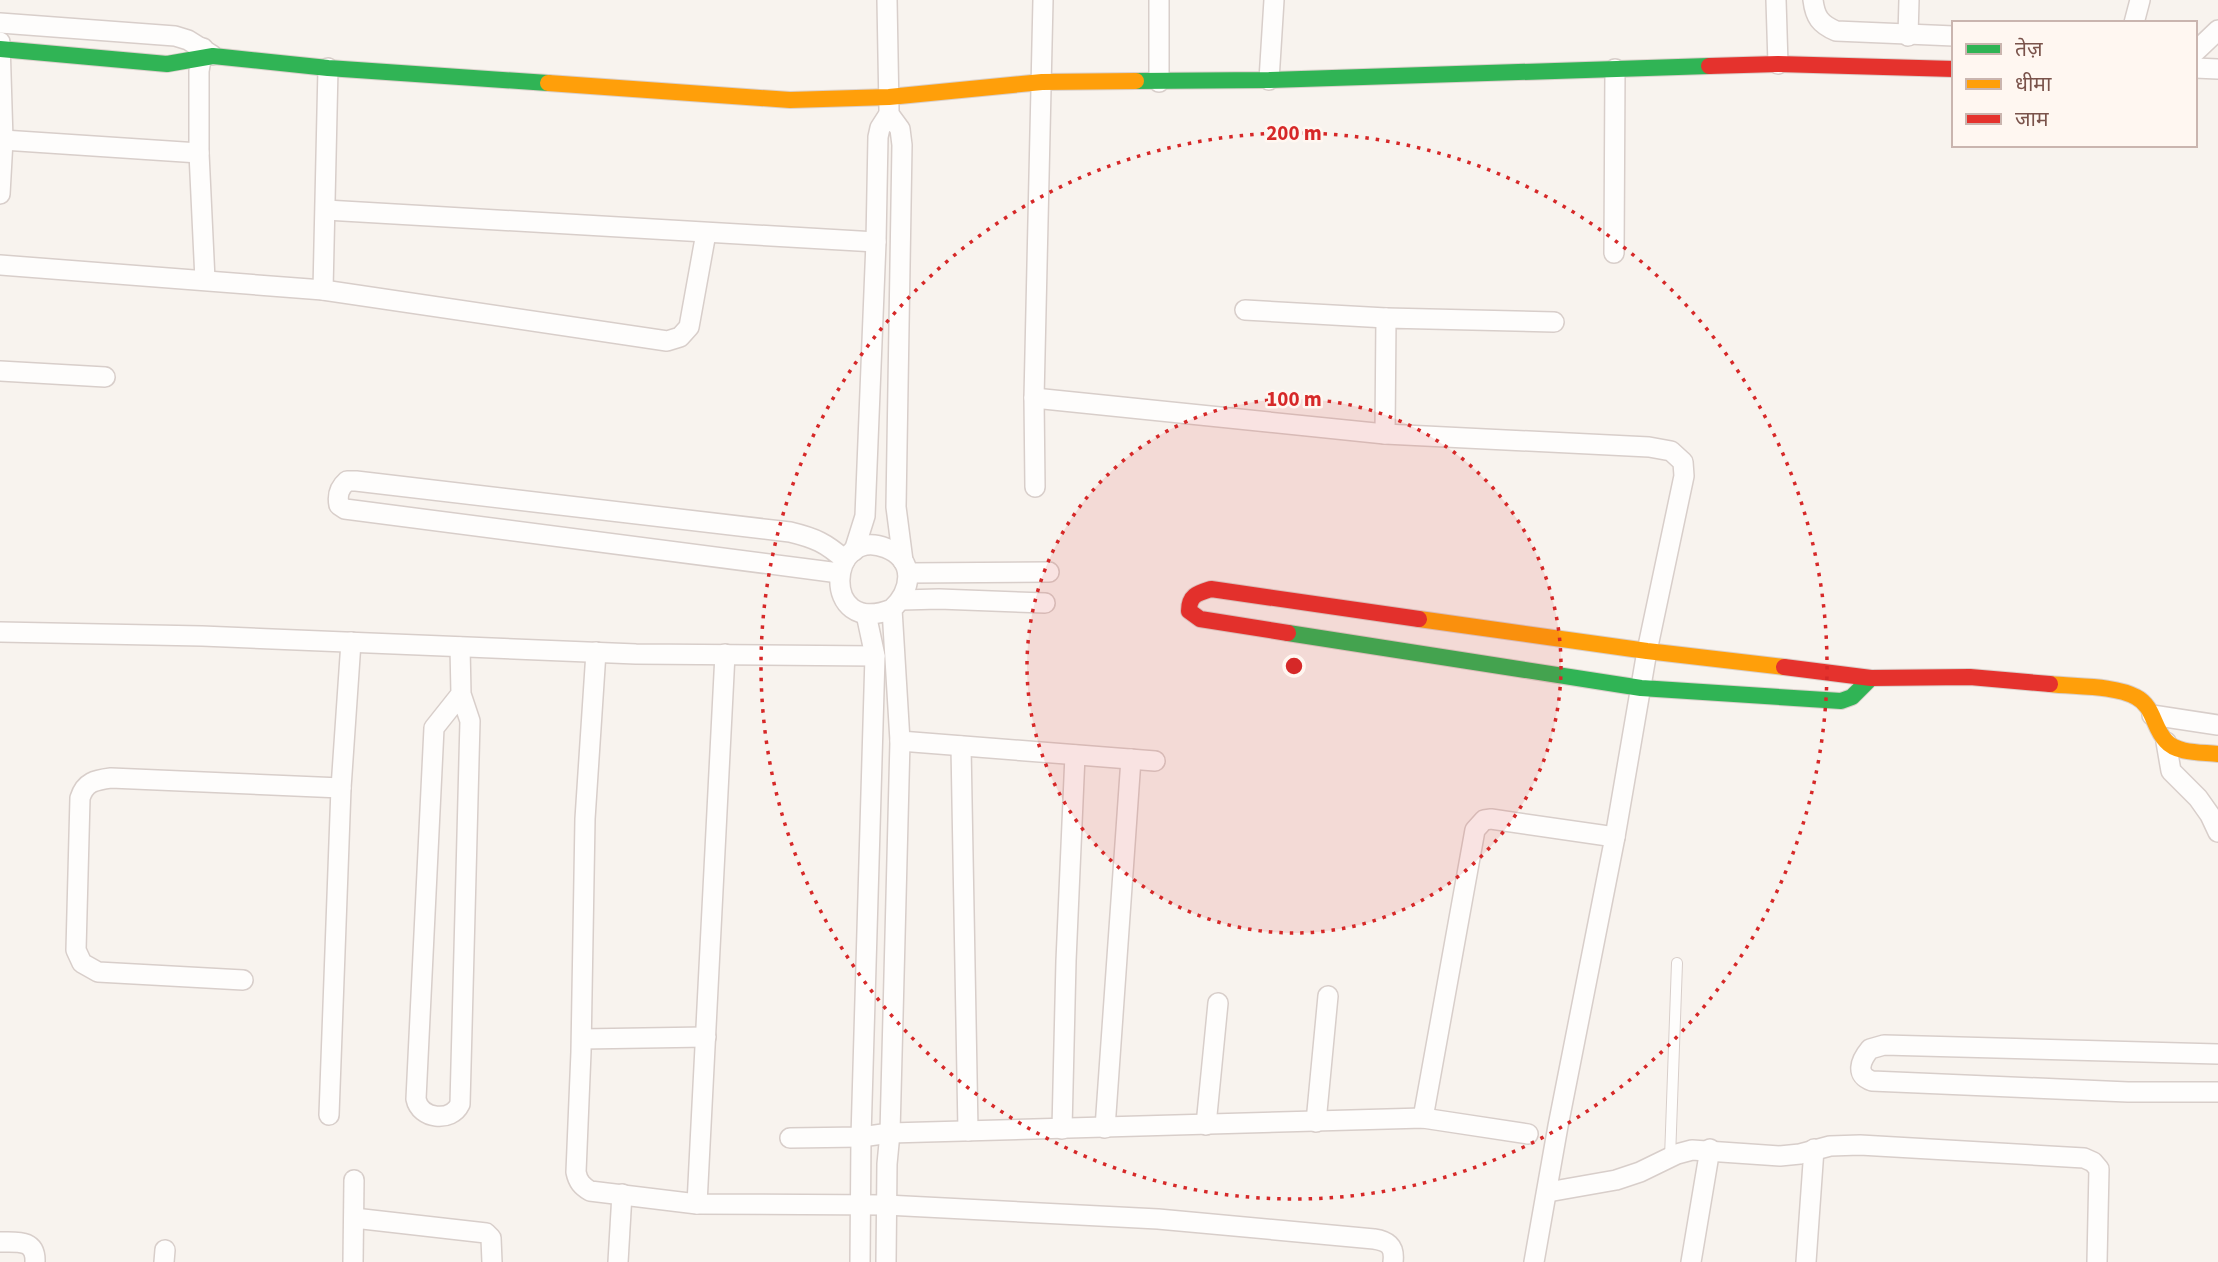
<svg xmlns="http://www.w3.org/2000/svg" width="2218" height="1262" viewBox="0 0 2218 1262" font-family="'Source Sans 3','Noto Sans Devanagari',sans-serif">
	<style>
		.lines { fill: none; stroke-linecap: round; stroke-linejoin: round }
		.lane-casing { stroke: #d8ceca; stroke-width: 12 }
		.street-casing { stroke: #d8ceca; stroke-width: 22 }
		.fast-casing { stroke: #dad0cb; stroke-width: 18 }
		.slow-casing { stroke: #dad0cb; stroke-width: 18 }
		.jam-casing { stroke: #dad0cb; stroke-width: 18 }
		.lane { stroke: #fefdfc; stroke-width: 10 }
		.street { stroke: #fefdfc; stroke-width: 19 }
		.fast { stroke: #30b455; stroke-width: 16 }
		.slow { stroke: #ff9f0a; stroke-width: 16 }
		.jam { stroke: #e5322d; stroke-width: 16 }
		.ring { fill: none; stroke: #d62828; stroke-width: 3.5; stroke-dasharray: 3.5 7 }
		.centre { fill: #d62828; stroke: #fff7f1; stroke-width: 3.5 }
		.ring-label { font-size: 21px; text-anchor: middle; font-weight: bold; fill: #d62828; stroke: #fff7f1; stroke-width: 5; stroke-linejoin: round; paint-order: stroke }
	</style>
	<rect width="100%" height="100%" fill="#f8f3ee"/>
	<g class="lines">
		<defs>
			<polyline id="lane" points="1670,1158 1677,963"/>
			<g id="street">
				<polyline points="887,0 889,110"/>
				<polyline points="1159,0 1159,82"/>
				<polyline points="1776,0 1778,64"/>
				<path d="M1813 0C1815 17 1820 24 1836 31L1954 36"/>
				<polyline points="0,23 175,36 188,40 212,55"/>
				<polyline points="2134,23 2140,0"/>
				<polyline points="1908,36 1909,0"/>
				<polyline points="0,42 3,140 0,194"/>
				<polyline points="203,48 199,71 199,153 205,280"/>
				<polyline points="2195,52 2218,30"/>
				<polyline points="2195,68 2218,69"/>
				<polyline points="1269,80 1274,0"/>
				<polyline points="3,140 199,153"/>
				<polyline points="326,210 876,242"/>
				<polyline points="1614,253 1615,69"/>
				<polyline points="0,265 323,290 667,341 680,337 689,327 706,233"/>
				<polyline points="323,290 328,68"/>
				<polyline points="1245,310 1386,318"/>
				<polyline points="0,371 105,377"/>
				<polyline points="1034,398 1385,434 1649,447 1671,451 1683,462 1684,476 1647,651 1615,837 1558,1126 1534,1262"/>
				<polyline points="1385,434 1386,318 1554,322"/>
				<polyline points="1035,487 1034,398 1043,0"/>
				<polyline points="854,551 865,516 876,242 878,137 880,128 889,114 900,129 902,145 896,507 903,561"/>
				<path d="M839 573 345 509 339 505C337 495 339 488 347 481H356L790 532C815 538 826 543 845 560"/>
				<polyline points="908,573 1049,572"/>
				<polyline points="902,600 939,599 1045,603"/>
				<polyline points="0,632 202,636 636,654 875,656"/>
				<path d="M460 647 461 694 470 721 460 1104C451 1123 420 1119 416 1099L434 728 461 694"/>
				<path d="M596 652 585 819 581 1052 576 1172C578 1182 582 1186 590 1191L697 1204 886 1205 1158 1219 1374 1239C1388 1241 1395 1246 1393 1262"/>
				<polyline points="2152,715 2218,725"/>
				<polyline points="900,741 1155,761"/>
				<polyline points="2166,742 2171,771 2198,798 2210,815 2218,832"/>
				<polyline points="961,746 968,1131"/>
				<path d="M243 980 98 972 82 963 76 950 80 798C85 782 95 780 111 778L341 788"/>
				<polyline points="582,1039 706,1037"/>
				<path d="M2218 1054 1884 1045 1870 1049C1860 1061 1855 1075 1872 1081L2128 1092H2218"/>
				<polyline points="329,1115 341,788 351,642"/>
				<polyline points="1423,1118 1475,830 1484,820 1491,819 1615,837"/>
				<polyline points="1316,1122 1328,996"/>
				<polyline points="1206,1125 1218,1003"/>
				<polyline points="1105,1128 1131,759"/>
				<polyline points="1062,1129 1066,961 1075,755"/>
				<polyline points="790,1138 861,1137 890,1133 1423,1118 1528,1134"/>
				<polyline points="1548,1192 1616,1180 1640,1172 1677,1154 1692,1150 1780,1156 1800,1154 1830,1146 1860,1145 2084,1158 2093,1162 2099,1169 2097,1262"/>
				<polyline points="697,1204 725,654"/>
				<polyline points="354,1218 486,1233 491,1238 492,1262"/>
				<path d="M0 1242C17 1242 36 1239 35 1262"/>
				<polyline points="164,1262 165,1250"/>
				<polyline points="353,1262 354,1180"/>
				<polyline points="618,1262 622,1194"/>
				<polyline points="860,1262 861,1137 875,656 866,614"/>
				<path d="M886 1262 887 1164 890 1133 900 741 892 609C912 590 916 560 886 548 828 524 819 638 892 609"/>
				<polyline points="1691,1262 1710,1149"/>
				<polyline points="1806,1262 1814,1149"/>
			</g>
			<g id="fast">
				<polyline points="0,49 167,64 213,56 328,68 548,83"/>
				<polyline points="1136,81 1269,80 1709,66"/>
				<polyline points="1288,633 1641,688 1841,701 1852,697 1871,678"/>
			</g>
			<g id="slow">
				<polyline points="548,83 790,100 889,97 1042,82 1136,81"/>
				<polyline points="1419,619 1647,651 1784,667"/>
				<path d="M2050 684C2075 687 2114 685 2136 697 2154 706 2153 728 2166 741 2177 754 2203 752 2218 754"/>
			</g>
			<g id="jam">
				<polyline points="1709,66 1778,64 1954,69"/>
				<path d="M1288 633 1200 619 1189 611C1189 595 1198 593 1211 589L1419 619"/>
				<polyline points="1784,667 1871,678 1970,677 2050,684"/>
			</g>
		</defs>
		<use href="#lane" class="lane-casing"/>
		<use href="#street" class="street-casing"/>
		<use href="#fast" class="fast-casing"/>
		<use href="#slow" class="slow-casing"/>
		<use href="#jam" class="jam-casing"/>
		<use href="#lane" class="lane"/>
		<use href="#street" class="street"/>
		<use href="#fast" class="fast"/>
		<use href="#slow" class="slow"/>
		<use href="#jam" class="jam"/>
	</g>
	<circle cx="1294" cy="666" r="267" fill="#d62828" fill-opacity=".12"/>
	<g class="ring">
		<circle cx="1294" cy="666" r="267"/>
		<circle cx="1294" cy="666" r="533"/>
	</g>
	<circle cx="1294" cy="666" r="10" class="centre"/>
	<g class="ring-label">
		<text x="1294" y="140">200 m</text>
		<text x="1294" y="406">100 m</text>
	</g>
	<rect x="1952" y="21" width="245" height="126" fill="#fff7f1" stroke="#cab5af" stroke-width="2"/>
	<rect x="1966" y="44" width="35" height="10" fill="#30b455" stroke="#cab5af" stroke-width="2"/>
	<text x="2015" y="56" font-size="21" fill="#7a534b">तेज़</text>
	<rect x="1966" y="79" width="35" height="10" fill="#ff9f0a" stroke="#cab5af" stroke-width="2"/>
	<text x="2015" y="91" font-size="21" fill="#7a534b">धीमा</text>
	<rect x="1966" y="114" width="35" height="10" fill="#e5322d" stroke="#cab5af" stroke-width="2"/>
	<text x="2015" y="126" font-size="21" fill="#7a534b">जाम</text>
</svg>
